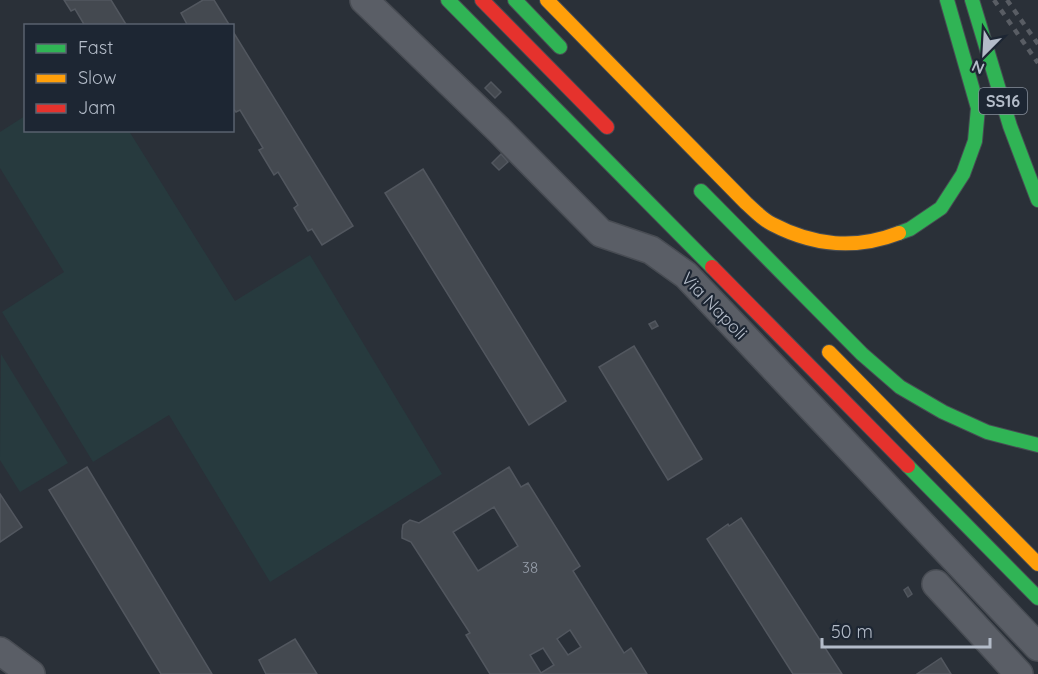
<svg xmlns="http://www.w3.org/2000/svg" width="1038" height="674" viewBox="0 0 1038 674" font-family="Quicksand,sans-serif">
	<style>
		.green { fill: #273a3e }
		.building { fill: #444950; stroke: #52575f; stroke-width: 1.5; fill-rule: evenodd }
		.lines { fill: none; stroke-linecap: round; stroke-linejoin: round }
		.street-casing { stroke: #484c53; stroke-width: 30 }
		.fast-casing { stroke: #474c53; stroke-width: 16 }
		.slow-casing { stroke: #474c53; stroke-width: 16 }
		.jam-casing { stroke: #474c53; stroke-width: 16 }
		.street { stroke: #5a5e66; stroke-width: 27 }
		.fast { stroke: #30b455; stroke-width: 14 }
		.slow { stroke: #ff9f0a; stroke-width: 14 }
		.jam { stroke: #e5322d; stroke-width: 14 }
		.rail { stroke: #595d64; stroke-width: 4.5; stroke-dasharray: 6 6; stroke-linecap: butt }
		.labels { text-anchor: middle; stroke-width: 4.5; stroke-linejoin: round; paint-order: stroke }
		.number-label { font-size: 15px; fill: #989fab }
		.shield { fill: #1d2633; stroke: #878f9c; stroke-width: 1.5 }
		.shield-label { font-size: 16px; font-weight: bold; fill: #b4bcc9 }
		.street-label { font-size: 18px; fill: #b4bcc9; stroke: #1d2633 }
	</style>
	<rect width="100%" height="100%" fill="#2a3038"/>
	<g class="green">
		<polygon points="25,116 26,130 129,131 235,301 310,255 442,474 270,582 169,415 93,462 2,312 64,272 0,168 0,132"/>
		<polygon points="1,354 68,463 20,492 0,460"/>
	</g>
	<g class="building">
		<polygon points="64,0 111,0 127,26 85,26 75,9 71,11"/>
		<polygon points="203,0 214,0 230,26 188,26 181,13"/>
		<polygon points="232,30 353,226 322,245 312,229 308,231 294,208 298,205 278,172 274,175 259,150 263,148 240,110 236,112 232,107"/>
		<polygon points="491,82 501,92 495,98 485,88"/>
		<polygon points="501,154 508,162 499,170 492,163"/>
		<polygon points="423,169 566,401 529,425 385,193"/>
		<polygon points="655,321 658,326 652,329 649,324"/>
		<polygon points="634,346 702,459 668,480 599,367"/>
		<polygon points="87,467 212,674 161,674 49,490"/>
		<path d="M509 467 521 487 528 483 580 566 573 571 624 653 631 648 647 674H490L466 635 470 633 411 542 402 538V531L403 525 410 520 419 523ZM494 507 518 546 478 571 453 532ZM570 630 581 647 568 655 557 639ZM543 648 554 665 541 673 530 655Z"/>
		<polygon points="0,494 22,527 0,542"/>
		<polygon points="741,518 842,674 793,674 707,539 728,524 729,526"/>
		<polygon points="908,587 912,594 908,597 904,590"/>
		<polygon points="295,639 317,674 266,674 259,660"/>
		<polygon points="941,658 951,674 917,674"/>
	</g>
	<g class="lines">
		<defs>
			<g id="street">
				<polyline points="364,0 500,131 601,233 651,250 686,275 1038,647"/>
				<polyline points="936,584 1019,674"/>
				<polyline points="0,651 31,674"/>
			</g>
			<g id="fast">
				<polyline points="448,0 712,267"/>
				<polyline points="515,0 560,47"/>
				<polyline points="972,0 1010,126 1038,200"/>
				<polyline points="701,191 862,354 900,387 943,412 987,432 1038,445"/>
				<polyline points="899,233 910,229 941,208 963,174 975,141 978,108 947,0"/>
				<polyline points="908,466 1038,598"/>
			</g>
			<g id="slow">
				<path d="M547 0 746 203C754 210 762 219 772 224 814 246 855 250 899 233"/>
				<polyline points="829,352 1038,564"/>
			</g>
			<g id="jam">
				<polyline points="482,0 607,127"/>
				<polyline points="712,267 908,466"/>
			</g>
		</defs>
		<use href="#street" class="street-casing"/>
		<use href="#fast" class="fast-casing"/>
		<use href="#slow" class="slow-casing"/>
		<use href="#jam" class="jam-casing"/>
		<use href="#street" class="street"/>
		<use href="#fast" class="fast"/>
		<use href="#slow" class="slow"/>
		<use href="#jam" class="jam"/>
		<g class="rail">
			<polyline points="994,0 1038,63"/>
			<polyline points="1007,0 1038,44"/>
		</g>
	</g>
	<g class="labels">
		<g class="number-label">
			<text x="530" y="573">38</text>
		</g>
		<rect class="shield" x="979" y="88" width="48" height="26" rx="4.5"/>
		<g class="shield-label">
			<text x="1003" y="107">SS16</text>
		</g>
		<g class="street-label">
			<text transform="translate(714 306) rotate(46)" y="6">Via Napoli</text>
		</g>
	</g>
	<rect x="24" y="24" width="210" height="108" fill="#1d2633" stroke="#59626f" stroke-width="1.5"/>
	<rect x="36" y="44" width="30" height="9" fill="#30b455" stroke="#59626f" stroke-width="1.5"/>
	<text x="78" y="54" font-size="18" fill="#b4bcc9">Fast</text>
	<rect x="36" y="74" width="30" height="9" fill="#ff9f0a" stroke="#59626f" stroke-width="1.5"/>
	<text x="78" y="84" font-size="18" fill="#b4bcc9">Slow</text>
	<rect x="36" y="104" width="30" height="9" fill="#e5322d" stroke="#59626f" stroke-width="1.5"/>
	<text x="78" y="114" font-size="18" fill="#b4bcc9">Jam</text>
	<g transform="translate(984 54) rotate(204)" stroke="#1d2633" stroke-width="4.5" paint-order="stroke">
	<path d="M0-4.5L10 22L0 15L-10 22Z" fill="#b4bcc9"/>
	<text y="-9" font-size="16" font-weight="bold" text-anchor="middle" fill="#b4bcc9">N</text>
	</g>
	<path d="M822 638v9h168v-9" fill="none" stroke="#b4bcc9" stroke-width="3"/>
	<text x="831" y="638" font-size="18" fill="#b4bcc9" stroke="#1d2633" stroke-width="4.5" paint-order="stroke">50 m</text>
</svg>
